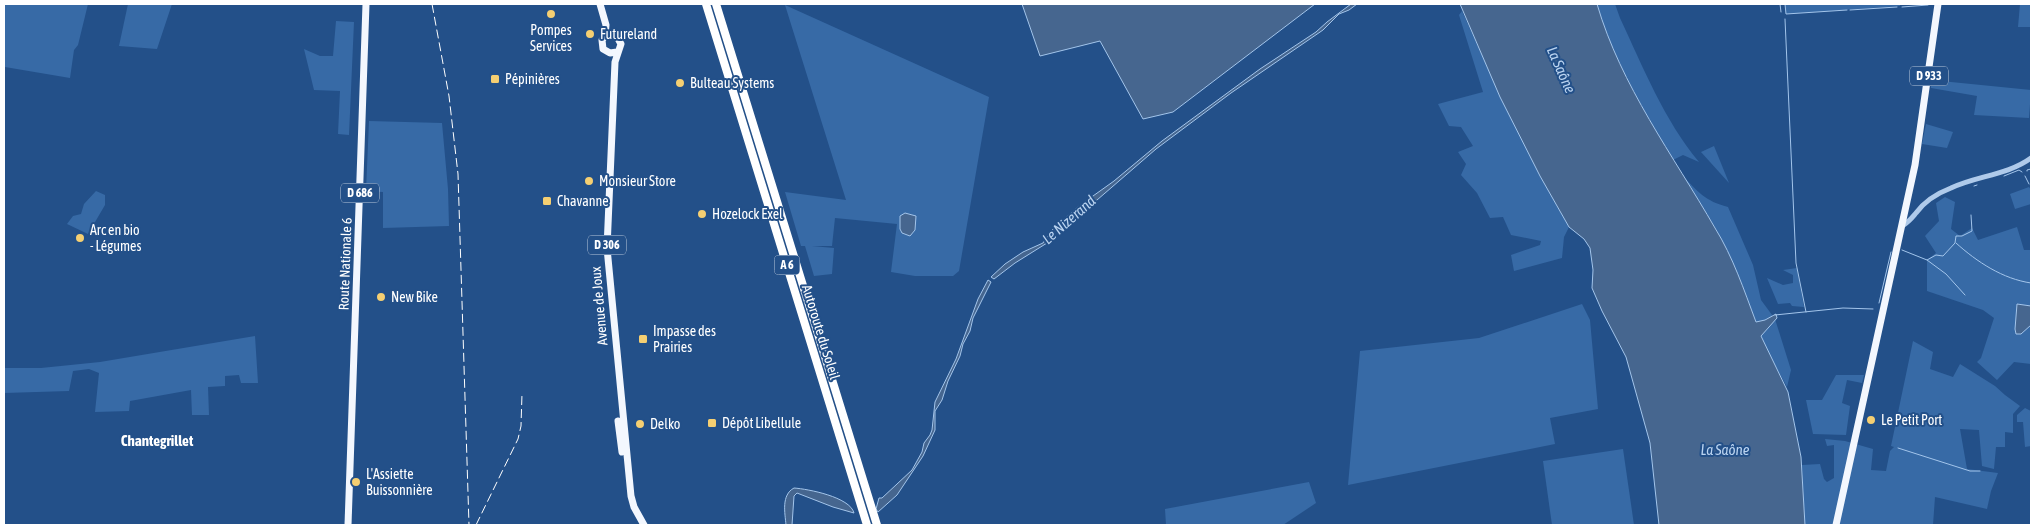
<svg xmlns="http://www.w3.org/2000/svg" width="2035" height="529" viewBox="0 0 2035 529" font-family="'Asap Condensed',sans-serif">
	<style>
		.green { fill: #376aa6 }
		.water { fill: #46668f; stroke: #a3c5eb }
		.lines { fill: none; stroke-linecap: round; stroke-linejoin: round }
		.stream { stroke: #a3c5eb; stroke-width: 1 }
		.tertiary { stroke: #afcaea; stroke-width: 5 }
		.primary { stroke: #f3f7fe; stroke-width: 7 }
		.motorway { stroke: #fff; stroke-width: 8 }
		.rail { stroke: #fff; stroke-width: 1; stroke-dasharray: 9 4; stroke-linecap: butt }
		.poi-dot { fill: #f5cf72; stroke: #235089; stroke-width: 2 }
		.labels { text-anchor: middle; stroke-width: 4; stroke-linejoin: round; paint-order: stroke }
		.shield { fill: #235089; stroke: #bdcadc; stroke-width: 1 }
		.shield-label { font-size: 12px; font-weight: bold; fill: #fff }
		.poi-label { font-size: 14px; fill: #fff; stroke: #235089; text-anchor: start }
		.street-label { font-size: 14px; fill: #fff; stroke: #235089 }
		.water-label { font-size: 15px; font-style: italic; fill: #bbd4f1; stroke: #235089 }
		.neighbourhood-label { font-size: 15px; font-weight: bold; fill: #fff; stroke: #235089 }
	</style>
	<rect width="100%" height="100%" fill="#235089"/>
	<g class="green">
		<polygon points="4,4 88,4 78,45 74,50 70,78 5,67"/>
		<polygon points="128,4 172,4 157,49 119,46"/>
		<path d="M1597 4H1615L1620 18C1643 67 1664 120 1699 162L1683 155 1673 160C1644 110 1613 60 1597 4Z"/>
		<polygon points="1785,4 1900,4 1900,6 1786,14"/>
		<polygon points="2020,4 2031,4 2031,27 2018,27"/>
		<polygon points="785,5 989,97 959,271 953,276 915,276 891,272 897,224 835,218 832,246 812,246 834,248 832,274 814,276 805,246 801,246 785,192 846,200"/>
		<path d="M1462 11C1495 85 1529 157 1569 227L1564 237 1562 258 1514 271 1511 255 1540 245 1541 241 1511 235 1503 217 1490 218 1477 193 1461 175 1466 164 1458 152 1473 146 1461 127 1449 126 1438 104 1483 92 1459 15Z"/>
		<polygon points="336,21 354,22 349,135 338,134 340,91 314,90 304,49 320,56 333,56"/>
		<polygon points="1931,80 2031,90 2029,118 1974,115 1977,96 1931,88"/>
		<polygon points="369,121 442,123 448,189 449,226 383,228 383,192 366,191"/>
		<polygon points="1926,124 1953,132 1947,148 1922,144"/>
		<polygon points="1714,146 1729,183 1701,152"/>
		<path d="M1683 176C1698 192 1705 201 1728 207L1753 265 1761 300 1775 319 1791 370 1787 387 1766 349 1740 279 1716 229Z"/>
		<polygon points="2029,187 2031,190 2031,204 2015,209 2010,194"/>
		<polygon points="96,191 105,195 105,205 88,234 67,224 73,216 81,214 84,204"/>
		<polygon points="1945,197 1955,202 1951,229 1960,236 1972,228 1978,240 2017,227 2024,250 2031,250 2031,364 2014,362 1997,380 1977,362 1981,358 1994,318 1983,310 1927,291 1927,260 1936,253 1925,236 1939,221 1936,203"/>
		<polygon points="1797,268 1804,307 1792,306 1790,303 1778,304 1767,278 1783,285 1793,283 1793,275 1783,270"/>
		<polygon points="1582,304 1590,320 1598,409 1550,418 1555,444 1348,485 1360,351 1479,338"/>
		<polygon points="255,336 258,383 241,383 239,375 225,376 225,386 208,387 209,415 192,415 191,390 130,401 129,411 95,412 99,373 89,369 73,371 69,391 4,393 4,368 41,368 100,362"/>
		<polygon points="1913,341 1933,352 1930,369 1953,377 1960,364 1995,386 2005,395 2020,406 2013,414 2013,433 2005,432 2005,447 1996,447 1994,469 1982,466 1979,430 1960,429 1967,469 1998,473 1991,491 1987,509 1935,497 1933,525 1805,525 1802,465 1820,464 1824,479 1827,482 1834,478 1834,445 1827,446 1825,439 1845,441 1873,449 1871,470 1886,471 1890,451 1894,447 1891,446"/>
		<polygon points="1836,375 1864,375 1862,383 1847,380 1842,403 1850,406 1846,435 1813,434 1806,400 1822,400"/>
		<polygon points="2025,408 2031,411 2031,446 2025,447 2023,422 2017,422 2017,415"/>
		<polygon points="1623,449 1634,525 1552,525 1543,461"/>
		<polygon points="1309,482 1316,503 1283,525 1166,525 1165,509"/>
	</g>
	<g class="water">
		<polygon points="1022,4 1315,4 1173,112 1143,119 1100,41 1040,56"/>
		<polygon points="1351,4 1357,4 1349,10 1339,14 1323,30 1231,93 1156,149 1097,200 1057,229 1047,243 1015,263 994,279 991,277 1005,264 1023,252 1043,243 1053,229 1079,206 1114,181 1162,141 1260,69 1316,32 1327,22"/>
		<path d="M1460 4H1597C1621 86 1673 155 1715 228 1733 257 1744 290 1756 322L1765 320 1776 314 1777 318 1761 336 1788 392 1801 457 1805 525H1659L1650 443 1626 357 1602 311 1592 288 1593 270 1590 248 1584 239 1569 227 1540 176 1500 97Z"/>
		<polygon points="905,213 916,216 915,230 910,236 902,233 900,229 900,216"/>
		<polygon points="988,280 991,282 973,318 970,331 963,344 960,356 948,381 942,400 935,411 935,430 923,456 897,495 878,512 876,509 879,498 882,498 912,470 922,452 924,443 930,435 932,430 935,402 956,359 978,299"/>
		<polygon points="2017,304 2031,306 2031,325 2021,334 2016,334 2015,329"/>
		<path d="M794 488C808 489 850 497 854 513L833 507 797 493 794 496 792 525H786C785 513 781 495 794 488Z"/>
	</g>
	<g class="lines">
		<g class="stream">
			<polyline points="1780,4 1781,12"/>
			<polyline points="1785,4 1786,14 1847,10"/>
			<polyline points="1902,7 1928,5"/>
			<polyline points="1850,10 1897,7"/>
			<polyline points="1785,19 1796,263 1806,312"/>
			<polyline points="2027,171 2027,170 2031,169"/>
			<polyline points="2004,176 2019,170 2022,172"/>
			<polyline points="2025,176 2029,184"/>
			<polyline points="1974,186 1977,185"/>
			<path d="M1956 243C1977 262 2003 279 2031 283"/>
			<polyline points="1902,250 1927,260 1936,255 1943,256 1955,243 1956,236 1962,236 1972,231 1971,215"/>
			<polyline points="1927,260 1946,274 1965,295"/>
			<polyline points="1879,303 1891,252"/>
			<polyline points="1775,315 1843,308 1873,309"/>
			<polyline points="1898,448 1970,471 1980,471"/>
		</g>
		<path class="tertiary" d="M1902 226C1909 222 1911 219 1916 213 1924 202 1938 193 1951 188 1976 176 2008 175 2031 158"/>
		<g class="primary">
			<polyline points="600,4 606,25 605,36"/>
			<polyline points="617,52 610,53 603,49 602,40 607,34 616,35 621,44 615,62 607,248 631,496 634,507 644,525"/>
			<polyline points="618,421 622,452"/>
			<polyline points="348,525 366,4"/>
			<polyline points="1836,525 1915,165 1938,4"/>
		</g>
		<g class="motorway">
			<polyline points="706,4 867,525"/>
			<polyline points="716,4 877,525"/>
		</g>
		<g class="rail">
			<polyline points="432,4 449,96 458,174 469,525"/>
			<polyline points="476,525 518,439 521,426 522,394"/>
		</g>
	</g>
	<g class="poi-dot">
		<circle cx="551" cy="14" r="5"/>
		<circle cx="590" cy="34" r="5"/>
		<rect x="490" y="74" width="10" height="10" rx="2.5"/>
		<circle cx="680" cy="83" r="5"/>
		<circle cx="589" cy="181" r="5"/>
		<rect x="542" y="196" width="10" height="10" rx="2.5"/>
		<circle cx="702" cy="214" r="5"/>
		<circle cx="80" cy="238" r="5"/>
		<circle cx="381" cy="297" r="5"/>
		<rect x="638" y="334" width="10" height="10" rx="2.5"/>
		<circle cx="1871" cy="420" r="5"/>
		<rect x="707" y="418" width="10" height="10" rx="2.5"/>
		<circle cx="640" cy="424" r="5"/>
		<circle cx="356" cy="482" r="5"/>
	</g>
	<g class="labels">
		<g class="shield">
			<rect x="1910" y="66.5" width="38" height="19" rx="4"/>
			<rect x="341" y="183.5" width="38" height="19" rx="4"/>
			<rect x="588" y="235.5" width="38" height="19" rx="4"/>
			<rect x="774.5" y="255.5" width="25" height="19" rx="4"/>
		</g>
		<g class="shield-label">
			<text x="1929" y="80">D 933</text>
			<text x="360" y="197">D 686</text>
			<text x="607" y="249">D 306</text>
			<text x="787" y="269">A 6</text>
		</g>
		<g class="poi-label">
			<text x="551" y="35" text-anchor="middle">Pompes<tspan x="551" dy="16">Services</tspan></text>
			<text x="600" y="39">Futureland</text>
			<text x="505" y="84">Pépinières</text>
			<text x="690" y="88">Bulteau Systems</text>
			<text x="599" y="186">Monsieur Store</text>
			<text x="557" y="206">Chavanne</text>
			<text x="712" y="219">Hozelock Exel</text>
			<text x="90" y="235">Arc en bio<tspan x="90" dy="16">- Légumes</tspan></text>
			<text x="391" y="302">New Bike</text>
			<text x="653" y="336">Impasse des<tspan x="653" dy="16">Prairies</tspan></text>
			<text x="1881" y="425">Le Petit Port</text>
			<text x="722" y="428">Dépôt Libellule</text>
			<text x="650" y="429">Delko</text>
			<text x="366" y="479">L'Assiette<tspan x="366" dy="16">Buissonnière</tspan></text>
		</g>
		<g class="street-label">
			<text transform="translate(345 264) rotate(-88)" y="5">Route Nationale 6</text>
			<text transform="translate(599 306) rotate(-95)" y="5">Avenue de Joux</text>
			<text transform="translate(821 332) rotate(73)" y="5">Autoroute du Soleil</text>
		</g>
		<g class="water-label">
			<text transform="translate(1561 70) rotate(66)" y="5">La Saône</text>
			<text transform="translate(1069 220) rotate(-41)" y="5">Le Nizerand</text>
			<text x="1725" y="455">La Saône</text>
		</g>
		<g class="neighbourhood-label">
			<text x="157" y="446">Chantegrillet</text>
		</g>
	</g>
	<rect width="2035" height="529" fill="none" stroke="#ffffff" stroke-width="10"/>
</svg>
